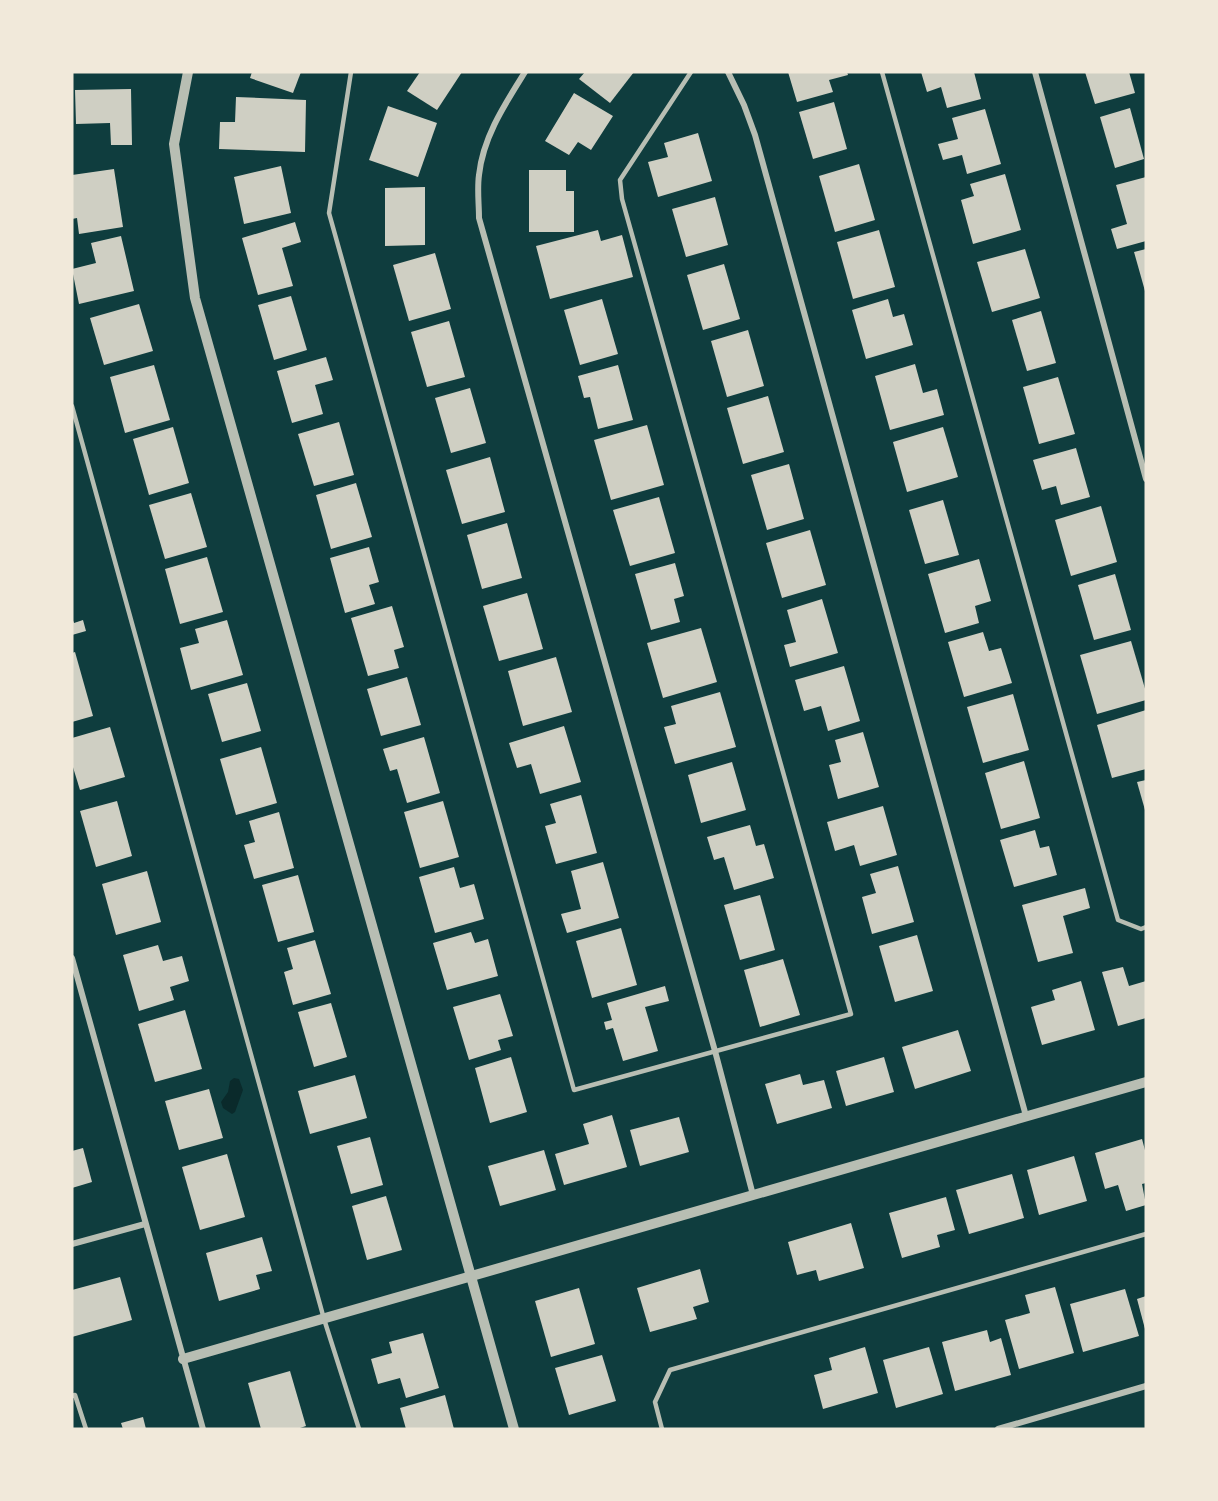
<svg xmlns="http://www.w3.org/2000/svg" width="1218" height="1501" viewBox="0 0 1218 1501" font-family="'Playfair Display',serif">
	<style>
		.water { fill: #0a2a2b }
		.building { fill: #cfcfc3 }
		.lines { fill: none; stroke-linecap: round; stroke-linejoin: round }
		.service { stroke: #b8beb3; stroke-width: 4.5 }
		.minor { stroke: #b8beb3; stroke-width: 6 }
		.tertiary { stroke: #b8beb3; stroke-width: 10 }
	</style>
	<rect width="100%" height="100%" fill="#0f3d3e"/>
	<polygon class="water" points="234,1078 239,1079 243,1090 235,1112 232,1114 223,1108 221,1102 228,1092 230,1081"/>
	<g class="building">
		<polygon points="252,72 301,72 293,93 250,78"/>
		<polygon points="420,72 462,72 437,110 407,91"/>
		<polygon points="585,72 634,72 610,103 579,79"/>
		<polygon points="788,72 847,72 848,75 829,80 833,92 797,102"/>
		<polygon points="921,72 974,72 981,99 947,108 941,87 927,92"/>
		<polygon points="1085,72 1129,72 1135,93 1095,104"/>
		<polygon points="131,89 132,145 111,145 110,123 76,124 75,90"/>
		<polygon points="574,93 613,116 591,150 578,142 569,155 545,141"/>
		<polygon points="236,97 306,100 305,152 219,149 220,122 235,122"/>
		<polygon points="834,102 847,149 813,159 799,112"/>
		<polygon points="388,106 437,123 418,177 369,160"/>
		<polygon points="1130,108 1144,159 1115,168 1100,117"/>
		<polygon points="985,109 1001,164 967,174 962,155 943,160 938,144 958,139 952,118"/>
		<polygon points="698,133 712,181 658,197 648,162 668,157 664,143"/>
		<polygon points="859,164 875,220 835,232 819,176"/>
		<polygon points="281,166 291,213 244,224 234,177"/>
		<polygon points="114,169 123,227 79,234 77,218 72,219 72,175"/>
		<polygon points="529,170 566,170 566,191 574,191 574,232 529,232"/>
		<polygon points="1005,174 1021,230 973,244 961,200 974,196 970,184"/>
		<polygon points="1146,177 1146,241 1117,249 1111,229 1127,224 1116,185"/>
		<polygon points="425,187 425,245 385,246 385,188"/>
		<polygon points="715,197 728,245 686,257 672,209"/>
		<polygon points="295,222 301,242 282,248 293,286 258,295 242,238"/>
		<polygon points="598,230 601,241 622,235 633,277 550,299 536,246"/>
		<polygon points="879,230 895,287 853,299 837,242"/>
		<polygon points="121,236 134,291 79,304 72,269 96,263 91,243"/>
		<polygon points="1025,249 1040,298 992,312 977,262"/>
		<polygon points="1146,249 1146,291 1145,291 1134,252"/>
		<polygon points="435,253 451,309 409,321 393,265"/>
		<polygon points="724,264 740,319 703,330 687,275"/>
		<polygon points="291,296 307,350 274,360 258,305"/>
		<polygon points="602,299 618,354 580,365 564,310"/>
		<polygon points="888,299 893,317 904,314 913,345 866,359 852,310"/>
		<polygon points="139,304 153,351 104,365 90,318"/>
		<polygon points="1041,311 1056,363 1027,371 1012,320"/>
		<polygon points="449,321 465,377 427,387 411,332"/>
		<polygon points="748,330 764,386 727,397 711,341"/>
		<polygon points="326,357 333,380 315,385 323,414 292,423 277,371"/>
		<polygon points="915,364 923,393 937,389 944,415 890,430 875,376"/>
		<polygon points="154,365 170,420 125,433 110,377"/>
		<polygon points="618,365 633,420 598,429 590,397 584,398 578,376"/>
		<polygon points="1058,377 1075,434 1039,444 1023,387"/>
		<polygon points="470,388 486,443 451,453 435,398"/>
		<polygon points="768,396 784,452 743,464 727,408"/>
		<polygon points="339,422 354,475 314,486 298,434"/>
		<polygon points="647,425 664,485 611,500 594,440"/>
		<polygon points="173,427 189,483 149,495 133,439"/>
		<polygon points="943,427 958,477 907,492 893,442"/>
		<polygon points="1076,448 1090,497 1061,505 1056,486 1042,490 1033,460"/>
		<polygon points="490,457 505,512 462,524 446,470"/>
		<polygon points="789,464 804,519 767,530 751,475"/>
		<polygon points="356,483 372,537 331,549 316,495"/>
		<polygon points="191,493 207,547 165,559 149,505"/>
		<polygon points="659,497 675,553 630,566 613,510"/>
		<polygon points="943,500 959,555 925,564 909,510"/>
		<polygon points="1101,506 1117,562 1071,576 1055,520"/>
		<polygon points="507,523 522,578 482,589 467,535"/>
		<polygon points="810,530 826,585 782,598 766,543"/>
		<polygon points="369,547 379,582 369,585 375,604 345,613 330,558"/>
		<polygon points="207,557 223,612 180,624 165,569"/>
		<polygon points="979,559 991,601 975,606 979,623 945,633 928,574"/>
		<polygon points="675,563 684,596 674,599 680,622 651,630 635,574"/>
		<polygon points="1115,574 1131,630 1094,640 1078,585"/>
		<polygon points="527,593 543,649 499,661 483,606"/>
		<polygon points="822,599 838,653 790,667 784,645 796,642 787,610"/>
		<polygon points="392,606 404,647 394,650 399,668 368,676 351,618"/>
		<polygon points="72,618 74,623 83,620 86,631 72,635"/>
		<polygon points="227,620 243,675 191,690 180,648 199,643 195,629"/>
		<polygon points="701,628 717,682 663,698 647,643"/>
		<polygon points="983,632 989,651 1001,648 1012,683 964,697 948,642"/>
		<polygon points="1131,641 1146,692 1146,700 1097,714 1080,655"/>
		<polygon points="75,652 93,716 72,722 72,653"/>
		<polygon points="556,657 572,712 523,726 508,671"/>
		<polygon points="844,666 860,721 828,731 821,706 804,711 795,680"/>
		<polygon points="407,677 421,725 381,736 367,689"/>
		<polygon points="247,683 261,731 222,742 208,694"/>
		<polygon points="720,692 736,747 675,764 664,727 676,724 671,706"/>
		<polygon points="1013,694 1029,750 983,763 967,707"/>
		<polygon points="1146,710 1146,769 1112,778 1097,725"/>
		<polygon points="564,726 581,782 540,794 531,764 517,768 509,743"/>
		<polygon points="110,727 125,777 80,790 72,764 72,738"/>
		<polygon points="863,732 879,787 838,799 829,765 841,762 835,740"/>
		<polygon points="424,737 440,793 407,803 397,769 390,771 383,749"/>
		<polygon points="261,747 277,803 236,815 220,759"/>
		<polygon points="1024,761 1040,818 1001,829 985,773"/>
		<polygon points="732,762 746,810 701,823 688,775"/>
		<polygon points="1146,780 1146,810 1145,810 1137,782"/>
		<polygon points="581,795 597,853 556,864 545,826 556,823 550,804"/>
		<polygon points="117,801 132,856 96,867 80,811"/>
		<polygon points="443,801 459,857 420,868 404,812"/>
		<polygon points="883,806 897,855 860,866 854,845 835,851 827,822"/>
		<polygon points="279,812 294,868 254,879 244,845 255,842 249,821"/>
		<polygon points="750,825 756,846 764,844 774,878 734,890 724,857 714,860 707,837"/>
		<polygon points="1035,830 1040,848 1049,846 1057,875 1014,887 1000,840"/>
		<polygon points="603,862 619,918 567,933 561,914 581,909 571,871"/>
		<polygon points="898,866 914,922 872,934 862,897 876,893 870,874"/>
		<polygon points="454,867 460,888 474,884 484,919 435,933 419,877"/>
		<polygon points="147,871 161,922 116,935 102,884"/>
		<polygon points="298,875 314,932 278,942 262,885"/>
		<polygon points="1085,888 1090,908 1063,916 1073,953 1038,962 1022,905"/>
		<polygon points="760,895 775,950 740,960 724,905"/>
		<polygon points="621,928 637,985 592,998 576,941"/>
		<polygon points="471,932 475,943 488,939 498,976 447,990 433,943"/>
		<polygon points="917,935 933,991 895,1002 879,946"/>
		<polygon points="315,940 331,994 293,1005 284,972 293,969 287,948"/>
		<polygon points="158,945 163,961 182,956 189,981 170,987 174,1000 139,1011 123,955"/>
		<polygon points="783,959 800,1015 760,1027 744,970"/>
		<polygon points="1123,967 1129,986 1146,981 1146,1018 1118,1026 1102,972"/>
		<polygon points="1081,981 1095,1030 1042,1045 1031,1007 1055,1000 1052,990"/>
		<polygon points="665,986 669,1001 645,1007 658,1051 623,1061 613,1028 606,1030 604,1022 612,1020 607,1003"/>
		<polygon points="500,994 513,1036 498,1040 501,1050 469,1060 453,1007"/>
		<polygon points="331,1003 347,1057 314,1067 298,1012"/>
		<polygon points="185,1010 202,1069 155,1082 138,1024"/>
		<polygon points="958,1030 971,1071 915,1089 902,1047"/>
		<polygon points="511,1057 527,1112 490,1123 475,1068"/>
		<polygon points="884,1057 894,1092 846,1106 836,1071"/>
		<polygon points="800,1074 803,1085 824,1080 832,1108 777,1124 765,1084"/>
		<polygon points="355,1075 367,1118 310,1134 298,1091"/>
		<polygon points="209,1089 223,1138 179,1150 165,1101"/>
		<polygon points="612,1115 627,1167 564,1185 555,1154 589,1144 583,1124"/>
		<polygon points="679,1117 689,1152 640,1166 630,1130"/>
		<polygon points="370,1137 383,1185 351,1194 337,1146"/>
		<polygon points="1142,1139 1146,1154 1146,1183 1142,1184 1146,1205 1126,1211 1118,1185 1105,1189 1095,1153"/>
		<polygon points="83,1148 92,1182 72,1188 72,1151"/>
		<polygon points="544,1150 556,1190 500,1206 488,1166"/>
		<polygon points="227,1154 245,1217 200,1230 182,1167"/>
		<polygon points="1074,1156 1087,1201 1039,1215 1027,1170"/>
		<polygon points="1012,1174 1024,1218 969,1234 956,1190"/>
		<polygon points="386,1196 402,1250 367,1260 352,1206"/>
		<polygon points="946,1197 955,1230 937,1235 940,1247 902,1258 889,1213"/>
		<polygon points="851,1223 864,1268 819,1281 816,1270 797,1275 788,1242"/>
		<polygon points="262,1237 272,1271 256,1275 260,1289 219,1301 206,1253"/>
		<polygon points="700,1269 709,1302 693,1307 697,1319 650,1332 637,1288"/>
		<polygon points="120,1277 132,1320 72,1337 72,1290"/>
		<polygon points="1055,1287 1074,1353 1019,1369 1005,1320 1030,1313 1025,1295"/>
		<polygon points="579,1288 595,1344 551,1357 535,1301"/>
		<polygon points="1125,1289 1139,1336 1083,1352 1070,1304"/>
		<polygon points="1146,1296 1146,1329 1145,1329 1137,1299"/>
		<polygon points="987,1330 990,1342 1001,1338 1011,1375 955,1391 942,1342"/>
		<polygon points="423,1333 439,1388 406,1398 400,1378 378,1384 371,1359 392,1353 389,1342"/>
		<polygon points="865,1347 878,1393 823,1409 814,1375 832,1370 829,1358"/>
		<polygon points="929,1347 943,1394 896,1408 883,1360"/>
		<polygon points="602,1355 616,1401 569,1415 555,1368"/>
		<polygon points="290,1371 306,1426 297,1429 261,1429 248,1383"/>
		<polygon points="445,1395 454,1429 406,1429 400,1408"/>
		<polygon points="143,1417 146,1429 123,1429 121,1423"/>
	</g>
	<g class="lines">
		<g class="service">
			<polyline points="351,72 329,213 574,1090 851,1014 622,199 620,180 691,72"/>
			<polyline points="882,72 1118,920 1141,929 1146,927"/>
			<polyline points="72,406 324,1319 359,1429"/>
			<polyline points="72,1396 75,1395 86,1429"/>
			<polyline points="662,1429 655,1402 670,1370 1146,1234"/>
		</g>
		<g class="minor">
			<path d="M525 72C505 104 483 137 479 175 477 189 479 204 479 218L715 1051 753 1195"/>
			<polyline points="728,72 744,105 755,135 1026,1116"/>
			<polyline points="1035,72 1146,479"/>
			<polyline points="72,958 203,1429"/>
			<polyline points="72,1244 145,1224"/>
			<polyline points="998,1429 1146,1386"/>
		</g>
		<g class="tertiary">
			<polyline points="188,72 174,144 195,298 514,1429"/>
			<polyline points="183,1359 1146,1082"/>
		</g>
	</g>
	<rect width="1218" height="1501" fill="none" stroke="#f1e9da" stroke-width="147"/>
</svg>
